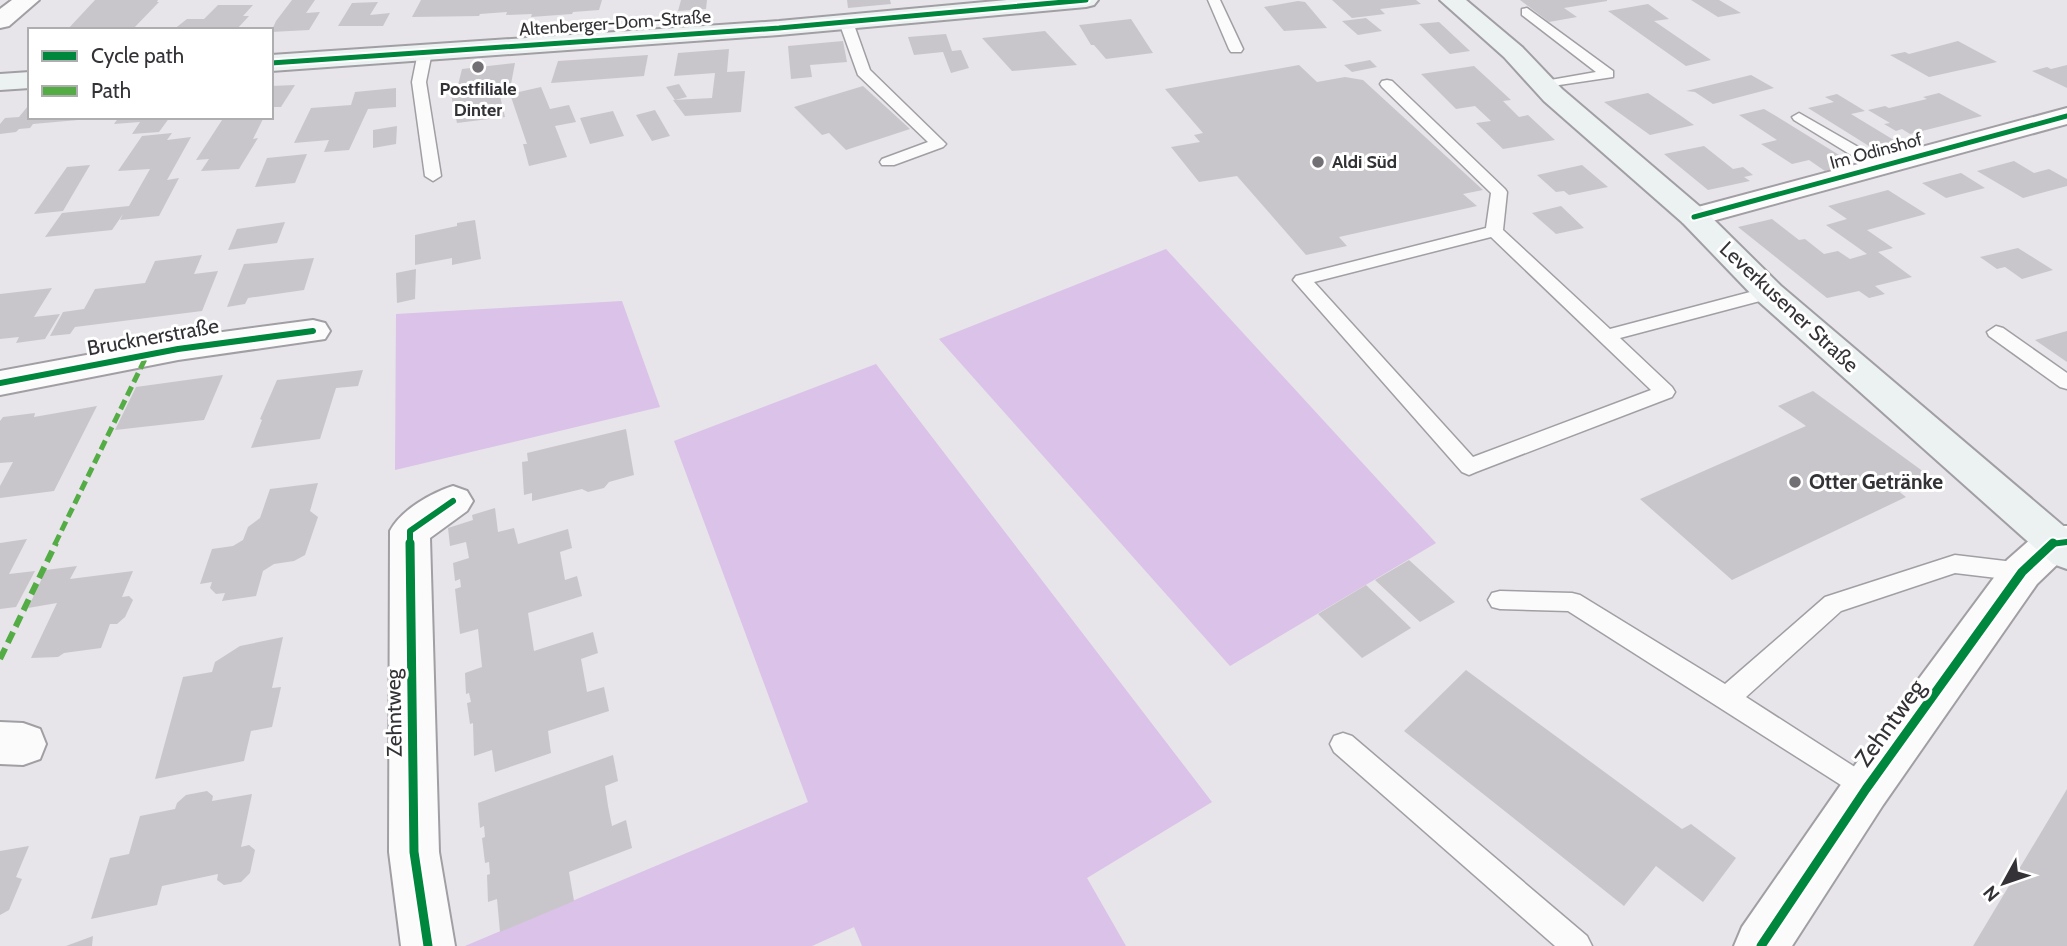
<svg xmlns="http://www.w3.org/2000/svg" width="2067" height="946" viewBox="0 0 2067 946" font-family="Cabin,sans-serif">
	<style>
		.green { fill: #dac2e8 }
		.building { fill: #c9c6cb }
		.lines { fill: none; stroke-linecap: round; stroke-linejoin: round }
		.service-casing { stroke: #a19fa3; stroke-width: 3 }
		.minor-casing { stroke: #a19fa3; stroke-width: 4 }
		.secondary-casing { stroke: #a19fa3; stroke-width: 4 }
		.service { fill: #fbfbfc; fill-rule: evenodd }
		.minor { fill: #fbfbfc; fill-rule: evenodd }
		.secondary { fill: #ecf2f2; fill-rule: evenodd }
		.quiet-far1 { stroke: #54ac45; stroke-width: 5; stroke-dasharray: 10 5; stroke-linecap: butt }
		.quiet { stroke: #54ac45; stroke-width: 6; stroke-dasharray: 12 6; stroke-linecap: butt }
		.cycleway-far2-casing { stroke: #fff; stroke-width: 9 }
		.cycleway-far1-casing { stroke: #fff; stroke-width: 10 }
		.cycleway-casing { stroke: #fff; stroke-width: 13 }
		.cycleway-far2 { stroke: #00873e; stroke-width: 5 }
		.cycleway-far1 { stroke: #00873e; stroke-width: 6 }
		.cycleway { stroke: #00873e; stroke-width: 9 }
		.poi-dot { fill: #737075; stroke: #fff; stroke-width: 2.5 }
		.labels { text-anchor: middle; stroke-width: 6; stroke-linejoin: round; paint-order: stroke }
		.far-street-label { font-size: 18px; fill: #343236; stroke: #fff }
		.far-poi-label { font-size: 18px; font-weight: bold; fill: #343236; stroke: #fff }
		.street-label { font-size: 21px; fill: #343236; stroke: #fff }
		.poi-label { font-size: 21px; font-weight: bold; fill: #343236; stroke: #fff; text-anchor: start }
		.near-street-label { font-size: 24px; fill: #343236; stroke: #fff }
	</style>
	<rect width="100%" height="100%" fill="#e7e4ea"/>
	<g class="green">
		<polygon points="1166,249 1436,543 1230,666 939,339"/>
		<polygon points="622,301 660,407 395,470 396,314"/>
		<polygon points="876,364 1212,802 1087,878 1126,946 862,946 854,927 812,946 465,946 808,802 674,441"/>
	</g>
	<g class="building">
		<polygon points="95,0 158,0 157,2 159,2 132,30 67,30"/>
		<polygon points="292,0 315,0 306,13 320,12 309,30 271,32 276,21"/>
		<polygon points="421,0 602,0 599,10 573,12 572,14 531,17 532,14 506,15 507,12 480,14 479,16 412,17"/>
		<polygon points="681,0 707,0 706,9 678,11"/>
		<polygon points="847,0 890,0 891,4 848,8"/>
		<polygon points="1332,0 1416,0 1421,4 1380,9 1385,14 1352,18"/>
		<polygon points="1520,0 1607,0 1607,1 1564,8 1577,17 1549,22"/>
		<polygon points="1691,0 1719,0 1741,13 1718,17"/>
		<polygon points="1298,1 1305,2 1327,28 1284,31 1264,7"/>
		<polygon points="378,2 370,15 390,13 383,26 338,26 352,3"/>
		<polygon points="1648,4 1669,19 1654,21 1711,60 1686,66 1608,11"/>
		<polygon points="218,5 253,5 243,16 249,16 236,30 173,30 187,19 204,19"/>
		<polygon points="1366,18 1382,31 1358,35 1342,21"/>
		<polygon points="1131,19 1153,53 1106,59 1094,45 1091,45 1079,25"/>
		<polygon points="1439,22 1470,51 1450,54 1419,24"/>
		<polygon points="1045,31 1077,65 1012,71 982,38"/>
		<polygon points="946,34 952,51 961,50 969,68 951,73 943,52 914,55 908,37"/>
		<polygon points="843,41 847,62 810,65 812,77 791,79 788,46"/>
		<polygon points="1958,41 1997,62 1929,77 1890,55 1905,52 1909,54"/>
		<polygon points="729,49 727,72 745,71 741,112 685,116 673,100 712,98 715,73 674,76 678,53"/>
		<polygon points="648,55 644,76 551,83 558,61"/>
		<polygon points="1370,60 1377,67 1352,72 1344,65"/>
		<polygon points="515,63 511,84 492,86 492,98 500,96 505,117 457,123 450,90 457,89 462,69"/>
		<polygon points="1299,65 1317,82 1345,77 1363,80 1483,190 1463,194 1477,206 1339,237 1347,246 1306,255 1237,176 1199,182 1171,147 1200,142 1194,135 1203,133 1165,89"/>
		<polygon points="2067,65 2067,88 2032,71 2047,67 2051,69"/>
		<polygon points="1474,66 1511,100 1503,101 1519,117 1528,115 1555,140 1503,149 1476,123 1491,121 1475,106 1456,109 1421,74"/>
		<polygon points="1751,75 1774,88 1713,104 1695,92 1686,91"/>
		<polygon points="679,84 687,97 675,100 666,87"/>
		<polygon points="295,85 281,107 271,107 271,86"/>
		<polygon points="863,86 910,129 846,150 829,133 822,135 794,107"/>
		<polygon points="541,87 550,109 569,105 576,122 555,126 567,157 529,166 523,144 527,144 510,94"/>
		<polygon points="396,88 396,107 368,109 349,150 324,152 329,140 294,143 311,108 351,105 355,92"/>
		<polygon points="1648,93 1694,125 1650,135 1604,102"/>
		<polygon points="1939,93 1982,116 1910,134 1902,129 1896,131 1884,124 1890,123 1868,110 1885,106 1889,108 1927,99 1923,97"/>
		<polygon points="1837,94 1865,111 1851,114 1902,145 1877,151 1808,108 1834,102 1825,97"/>
		<polygon points="28,106 30,106 30,117 80,117 78,120 33,124 30,128 19,129 16,132 0,134 0,124 5,118 19,117"/>
		<polygon points="1764,109 1776,116 1852,163 1825,171 1809,160 1792,164 1761,144 1777,140 1739,115"/>
		<polygon points="655,110 670,136 652,141 636,115"/>
		<polygon points="613,111 624,136 590,144 580,118"/>
		<polygon points="119,117 170,117 159,132 132,134 140,122 114,124"/>
		<polygon points="224,117 264,117 253,139 258,138 239,169 201,171 209,159 196,160"/>
		<polygon points="397,126 396,144 373,148 373,130"/>
		<polygon points="172,133 167,140 191,137 167,180 179,178 159,216 120,220 123,214 112,230 45,237 62,213 129,206 150,169 118,171 142,136"/>
		<polygon points="1704,146 1733,169 1743,167 1753,175 1744,177 1750,181 1708,190 1664,154"/>
		<polygon points="307,154 295,183 255,187 267,158"/>
		<polygon points="2014,161 2034,173 2049,169 2067,179 2067,186 2023,198 1977,171"/>
		<polygon points="90,165 63,211 34,214 67,167"/>
		<polygon points="1582,165 1608,187 1569,195 1564,191 1556,192 1537,175"/>
		<polygon points="1961,173 1985,188 1946,198 1922,183"/>
		<polygon points="1888,190 1926,214 1867,230 1893,248 1878,252 1912,277 1875,286 1885,294 1869,298 1859,291 1827,298 1738,227 1772,219 1799,240 1805,239 1824,254 1838,251 1850,259 1867,254 1826,225 1847,219 1828,206"/>
		<polygon points="1561,206 1584,228 1556,234 1532,213"/>
		<polygon points="475,220 481,259 452,265 452,258 415,265 415,235 457,226 457,223"/>
		<polygon points="285,222 277,243 228,250 237,229"/>
		<polygon points="2018,248 2053,270 2022,279 2005,267 1997,269 1980,257"/>
		<polygon points="202,255 194,274 218,271 202,311 75,327 70,334 50,336 63,312 84,309 95,289 145,283 155,261"/>
		<polygon points="314,258 304,290 248,298 245,304 227,307 244,264"/>
		<polygon points="416,269 415,299 397,303 396,273"/>
		<polygon points="52,288 34,317 60,314 45,339 16,343 19,337 0,339 0,294"/>
		<polygon points="2067,331 2067,362 2035,340"/>
		<polygon points="363,370 358,386 336,388 320,439 251,448 262,420 260,419 277,380"/>
		<polygon points="223,375 204,420 115,430 136,387"/>
		<polygon points="1813,391 1928,475 1897,490 1906,497 1732,580 1640,499 1806,426 1778,406"/>
		<polygon points="97,406 54,491 0,498 0,486 13,462 0,463 0,421 3,417 35,413 34,417"/>
		<polygon points="626,429 634,475 609,482 604,488 588,492 582,489 532,501 532,493 524,495 522,462 528,461 527,453"/>
		<polygon points="318,483 310,511 318,517 305,555 294,561 274,564 263,571 256,596 222,601 225,593 216,594 210,588 212,582 200,584 212,549 233,546 243,540 248,527 260,518 270,489"/>
		<polygon points="495,508 498,532 514,528 518,544 568,529 572,548 560,552 565,580 577,576 582,596 528,613 534,651 593,632 598,653 581,659 587,692 604,687 609,711 548,731 551,753 495,772 492,750 474,756 473,723 470,724 467,703 471,702 469,693 466,694 465,673 482,667 478,629 460,634 455,589 461,587 460,579 455,581 453,563 469,558 466,542 450,546 448,528 473,520 472,515"/>
		<polygon points="27,539 9,574 35,571 16,607 0,609 0,543"/>
		<polygon points="1409,560 1455,602 1420,622 1375,580"/>
		<polygon points="77,566 70,579 133,571 122,597 129,596 133,600 125,617 117,624 110,624 101,648 64,653 58,657 31,658 57,603 28,608 46,570"/>
		<polygon points="1366,585 1411,628 1362,658 1318,614"/>
		<polygon points="283,637 272,688 281,687 272,727 251,731 244,761 155,779 183,677 212,672 215,662 240,646"/>
		<polygon points="1466,670 1682,829 1691,824 1736,858 1703,902 1656,866 1624,906 1404,731"/>
		<polygon points="613,755 618,781 605,786 608,806 612,826 626,820 632,848 569,872 574,901 500,932 497,899 488,902 487,875 490,874 489,862 485,863 482,838 485,837 484,826 480,828 478,803"/>
		<polygon points="2067,789 2067,946 1973,946"/>
		<polygon points="207,791 213,796 212,801 252,794 241,847 249,845 255,850 250,873 241,882 224,885 217,880 218,874 162,886 157,905 91,919 110,858 129,854 140,816 175,809 177,803 186,795"/>
		<polygon points="29,846 16,877 22,879 9,910 0,915 0,851"/>
		<polygon points="93,936 92,946 66,946"/>
	</g>
	<g class="lines">
		<defs>
			<g id="service">
				<polygon points="1208,0 1220,0 1243,49 1241,52 1231,52 1229,49"/>
				<polygon points="1527,8 1613,71 1613,77 1539,88 1537,85 1539,82 1596,72 1522,15 1522,9"/>
				<polygon points="846,18 853,22 870,70 943,141 946,144 943,147 894,165 882,165 880,162 882,159 928,142 858,75 839,22"/>
				<polygon points="425,48 432,52 426,82 441,176 433,181 425,176 412,82 418,52"/>
				<path d="M1387 80 1392 81 1505 189 1507 192 1503 230 1610 329 1769 287 1778 293 1775 297 1620 338 1672 387 1675 392 1672 397 1476 472 1469 475 1462 472 1293 280 1296 276 1486 228 1491 193 1382 87 1380 84 1382 81ZM1491 237 1651 390 1473 457 1314 282Z"/>
				<polygon points="1799,113 1886,163 1888,166 1886,169 1874,169 1794,120 1792,117"/>
				<polygon points="1996,326 2003,328 2067,373 2067,389 2060,387 1989,336 1987,332"/>
				<polygon points="1955,555 2022,563 2030,566 2033,572 2030,578 2022,581 1955,573 1841,611 1746,697 1875,780 1879,789 1875,798 1866,801 1568,611 1500,609 1492,607 1488,600 1492,593 1500,591 1572,593 1580,595 1725,684 1825,597"/>
				<polygon points="1343,733 1352,736 1587,936 1592,946 1555,946 1334,752 1330,744 1334,736"/>
			</g>
			<g id="minor">
				<polygon points="12,0 39,0 9,26 0,28 0,9"/>
				<polygon points="2067,108 2067,124 1694,226 1683,223 1679,217 1683,211"/>
				<polygon points="313,320 325,323 330,331 325,339 178,360 0,395 0,371 178,338"/>
				<path d="M453 486 467 491 473 501 467 511 430 538 439 852 455 946H401L389 852 390 531C401 510 431 493 453 486Z"/>
				<polygon points="2054,526 2067,526 2067,558 2064,558 2037,584 1883,805 1792,946 1734,946 1742,927 1849,773 2007,560 2040,531"/>
				<polygon points="0,722 23,723 40,729 46,744 40,759 23,765 0,764"/>
			</g>
			<g id="secondary">
				<polygon points="1007,0 1098,0 1094,5 1086,7 779,35 271,71 271,55 779,21"/>
				<polygon points="1440,0 1466,0 1522,47 1562,89 1705,211 1781,286 2067,529 2067,569 2053,564 1757,300 1683,223 1544,101 1504,57"/>
				<polygon points="30,72 30,88 0,90 0,74"/>
			</g>
		</defs>
		<use href="#service" class="service-casing"/>
		<use href="#minor" class="minor-casing"/>
		<use href="#secondary" class="secondary-casing"/>
		<use href="#service" class="service"/>
		<use href="#minor" class="minor"/>
		<use href="#secondary" class="secondary"/>
		<polyline class="quiet-far1" points="55,544 147,355"/>
		<polyline class="quiet" points="0,659 56,543"/>
		<defs>
			<g id="cycleway-far2">
				<polyline points="271,63 779,28 1086,0"/>
				<polyline points="1694,217 2067,116"/>
			</g>
			<g id="cycleway-far1">
				<polyline points="0,383 178,349 313,331"/>
				<polyline points="410,544 410,531 453,501"/>
				<polyline points="2051,544 2067,542"/>
			</g>
			<g id="cycleway">
				<polyline points="410,543 414,852 428,946"/>
				<polyline points="1761,946 1866,789 2022,572 2053,543"/>
			</g>
		</defs>
		<use href="#cycleway-far2" class="cycleway-far2-casing"/>
		<use href="#cycleway-far1" class="cycleway-far1-casing"/>
		<use href="#cycleway" class="cycleway-casing"/>
		<use href="#cycleway-far2" class="cycleway-far2"/>
		<use href="#cycleway-far1" class="cycleway-far1"/>
		<use href="#cycleway" class="cycleway"/>
	</g>
	<g class="poi-dot">
		<circle cx="478" cy="67" r="7"/>
		<circle cx="1318" cy="162" r="7"/>
		<circle cx="1795" cy="482" r="7"/>
	</g>
	<g class="labels">
		<g class="far-street-label">
			<text transform="translate(615 23) rotate(-4)" y="6">Altenberger-Dom-Straße</text>
			<text transform="translate(1876 151) rotate(-15)" y="6">Im Odinshof</text>
		</g>
		<g class="far-poi-label">
			<text x="478" y="95">Postfiliale<tspan x="478" dy="21">Dinter</tspan></text>
			<text x="1332" y="168" text-anchor="start">Aldi Süd</text>
		</g>
		<g class="street-label">
			<text transform="translate(1789 307) rotate(43)" y="7">Leverkusener Straße</text>
			<text transform="translate(153 337) rotate(-10)" y="7">Brucknerstraße</text>
			<text transform="translate(394 713) rotate(-91)" y="7">Zehntweg</text>
		</g>
		<g class="poi-label">
			<text x="1809" y="489">Otter Getränke</text>
		</g>
		<g class="near-street-label">
			<text transform="translate(1890 723) rotate(-54)" y="8">Zehntweg</text>
		</g>
	</g>
	<rect x="28" y="28" width="245" height="91" fill="#ffffff" stroke="#aeadaf" stroke-width="2"/>
	<rect x="42" y="51" width="35" height="10" fill="#00873e" stroke="#aeadaf" stroke-width="2"/>
	<text x="91" y="63" font-size="21" fill="#343236">Cycle path</text>
	<rect x="42" y="86" width="35" height="10" fill="#54ac45" stroke="#aeadaf" stroke-width="2"/>
	<text x="91" y="98" font-size="21" fill="#343236">Path</text>
	<g transform="translate(2004 883) rotate(230)" stroke="#ffffff" stroke-width="5" paint-order="stroke">
	<path d="M0-5L12 26L0 18L-12 26Z" fill="#343236"/>
	<text y="-10" font-size="19" font-weight="bold" text-anchor="middle" fill="#343236">N</text>
	</g>
</svg>
